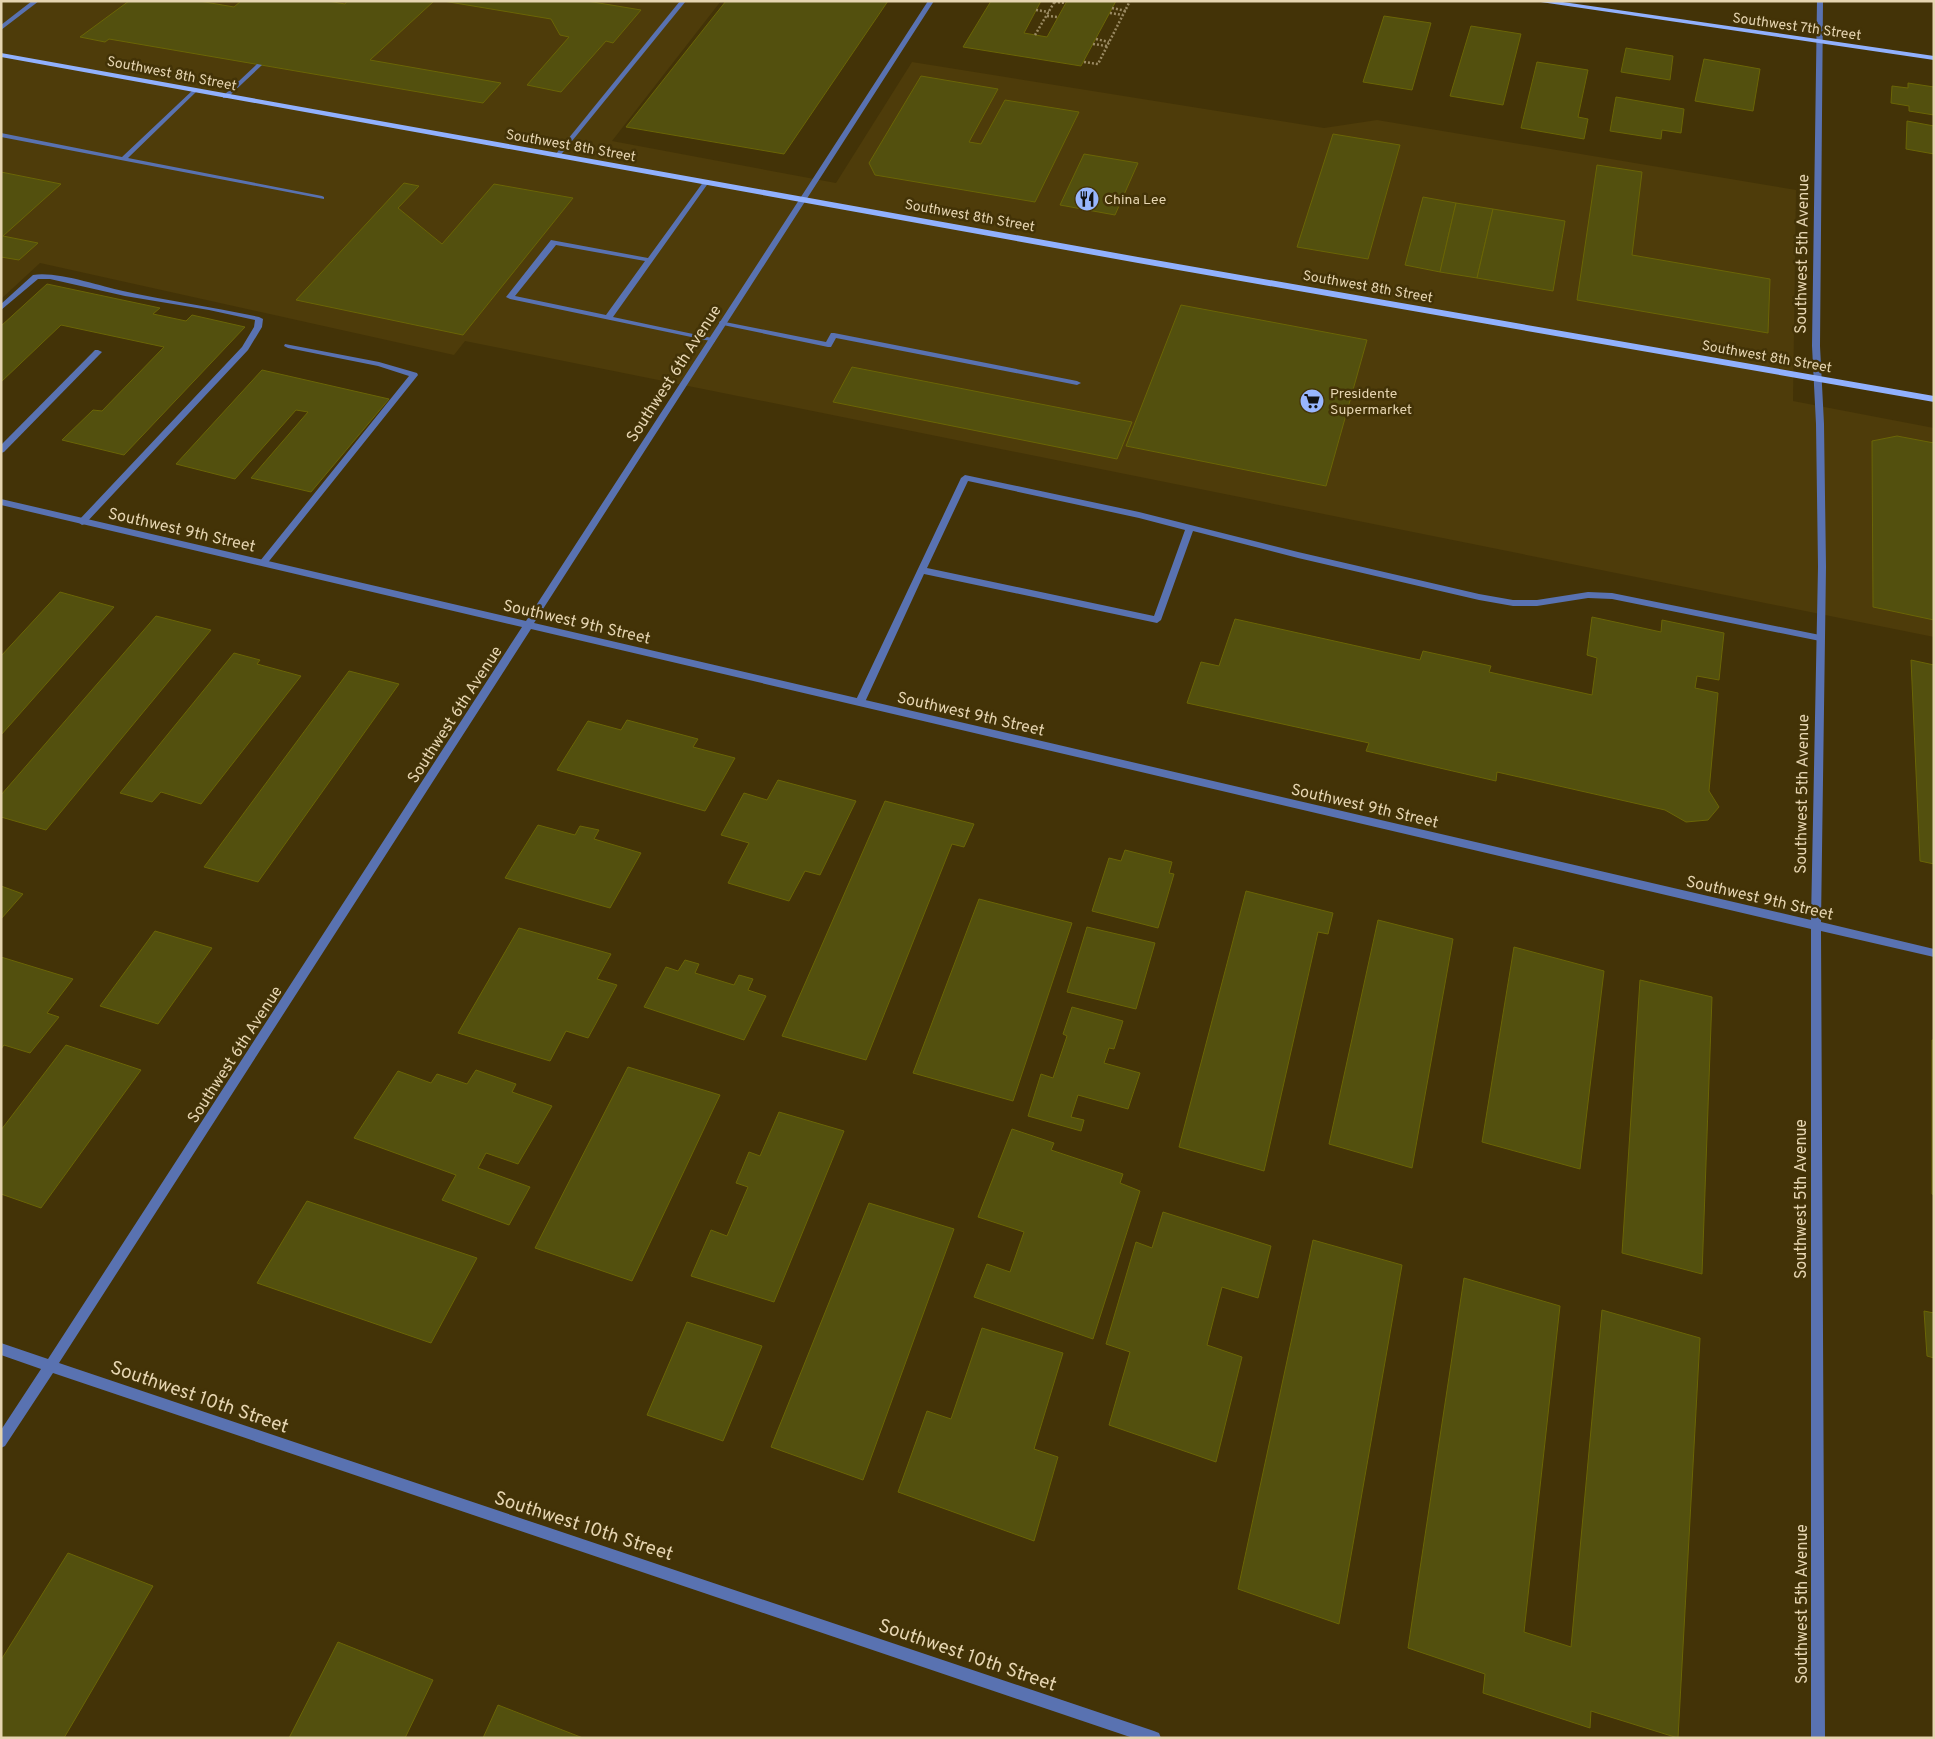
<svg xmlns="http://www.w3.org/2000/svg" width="1935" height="1739" viewBox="0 0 1935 1739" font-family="Overpass,sans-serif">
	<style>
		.built { fill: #4e3c0a }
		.building { fill: #53500e; stroke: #6a6506 }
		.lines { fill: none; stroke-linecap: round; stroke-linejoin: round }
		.path { stroke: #9a8a62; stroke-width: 2.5; stroke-dasharray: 2 2; stroke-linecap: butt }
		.lane { fill: #5972b1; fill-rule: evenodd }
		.street { fill: #5972b1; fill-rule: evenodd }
		.primary { fill: #91b1fe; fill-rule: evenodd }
		.labels { text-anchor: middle; stroke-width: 5; stroke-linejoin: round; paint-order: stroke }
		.far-street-label { font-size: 14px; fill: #e6d5b1; stroke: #433307 }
		.far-poi-label { font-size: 14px; fill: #e6d5b1; stroke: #433307; text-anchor: start }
		.street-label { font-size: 16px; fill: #e6d5b1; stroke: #433307 }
		.near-street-label { font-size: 19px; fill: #e6d5b1; stroke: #433307 }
	</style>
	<rect width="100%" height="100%" fill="#433307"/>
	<polygon class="built" points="1,1 721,1 612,141 836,183 912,62 1324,128 1377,120 1796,190 1793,401 1934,428 1934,637 465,341 454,355 40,263 1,299"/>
	<g class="building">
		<polygon points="129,1 199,1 234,7 241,1 328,1 345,4 347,1 434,1 370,60 501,83 483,103 109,39 105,42 80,37"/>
		<polygon points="443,1 587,1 641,10 613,43 606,41 561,92 527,85 569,37 560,35 551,19"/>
		<polygon points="726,1 888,1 784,154 626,127"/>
		<polygon points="991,1 1041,1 1024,33 1047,37 1067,1 1116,1 1081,66 963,47"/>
		<polygon points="1384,16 1431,23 1412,90 1363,82"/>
		<polygon points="1471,26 1521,34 1503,105 1450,96"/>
		<polygon points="1626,48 1673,56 1670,80 1621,72"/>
		<polygon points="1704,59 1760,69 1753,111 1695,101"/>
		<polygon points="1537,62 1588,70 1578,117 1588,119 1584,139 1521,128"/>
		<polygon points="921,76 998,89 969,142 981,144 1005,100 1079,112 1035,202 875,175 869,163"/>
		<polygon points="1908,83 1934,87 1934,115 1909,111 1909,106 1891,103 1892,86 1908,88"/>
		<polygon points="1616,97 1684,109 1681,133 1662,130 1661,139 1610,131"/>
		<polygon points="1907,121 1934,126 1934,154 1906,149"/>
		<polygon points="1333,134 1400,145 1368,259 1297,247"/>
		<polygon points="1084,154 1138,163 1115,215 1060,205"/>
		<polygon points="1597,165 1642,172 1632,255 1770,279 1768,333 1577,300"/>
		<polygon points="1,172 61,184 3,236 38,243 19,260 1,257"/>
		<polygon points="404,183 419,186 398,208 442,244 494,184 573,198 463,335 296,300"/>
		<polygon points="1423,197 1456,203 1440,272 1405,265"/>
		<polygon points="1456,203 1493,209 1477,278 1440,272"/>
		<polygon points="1493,209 1565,221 1553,291 1477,278"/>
		<polygon points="47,284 160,308 153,314 186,321 192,315 245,327 124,455 62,440 93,410 102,411 164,347 61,325 1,382 1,326"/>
		<polygon points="1181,305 1367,340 1326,486 1126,446"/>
		<polygon points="852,367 1132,422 1117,459 833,402"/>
		<polygon points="262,370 389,399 311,492 251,478 308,412 296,410 235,479 176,464"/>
		<polygon points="1897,436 1934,443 1934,620 1873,607 1872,441"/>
		<polygon points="60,592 114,607 1,735 1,656"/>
		<polygon points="156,616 211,630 46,830 1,817 1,795"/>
		<polygon points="1592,617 1661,632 1662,620 1724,633 1719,680 1697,676 1695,688 1718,693 1709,791 1719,807 1708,820 1686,822 1665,810 1497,772 1496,781 1366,751 1369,743 1187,703 1201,662 1219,666 1235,619 1420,660 1423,651 1491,666 1489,672 1592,695 1597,658 1587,655"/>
		<polygon points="234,653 260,660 257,664 301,676 201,804 161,792 152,802 120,793"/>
		<polygon points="1911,660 1934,665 1934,864 1920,861"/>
		<polygon points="349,671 399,684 258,882 204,867"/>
		<polygon points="627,720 698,739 693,747 735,758 705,811 557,770 588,721 621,730"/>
		<polygon points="778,780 856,801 820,875 805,871 789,901 728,883 749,843 721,835 744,793 767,800"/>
		<polygon points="885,801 974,824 964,847 952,844 866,1060 782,1036"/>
		<polygon points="538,825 575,835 580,826 599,830 594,839 641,853 610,908 505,878"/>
		<polygon points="1125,850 1172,862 1169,873 1174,874 1158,928 1092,911 1109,858 1121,861"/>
		<polygon points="1,886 23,894 1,919"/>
		<polygon points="1246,891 1333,913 1328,934 1318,932 1264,1171 1179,1147"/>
		<polygon points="979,899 1072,923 1013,1101 913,1073"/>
		<polygon points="1378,920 1453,939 1412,1168 1329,1144"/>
		<polygon points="1087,927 1155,943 1136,1009 1067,992"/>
		<polygon points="519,928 611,954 597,979 617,985 588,1038 566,1031 550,1061 458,1033"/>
		<polygon points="155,931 212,948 158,1024 100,1006"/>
		<polygon points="1514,947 1604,971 1580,1169 1482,1142"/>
		<polygon points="1,957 73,979 47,1013 59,1017 30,1053 4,1045 1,1049"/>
		<polygon points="685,960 699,964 695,973 734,985 739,975 753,979 748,990 766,996 744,1040 644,1007 666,967 678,971"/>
		<polygon points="1640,980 1712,997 1702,1274 1622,1253"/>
		<polygon points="1072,1007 1123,1021 1114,1049 1109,1048 1104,1063 1140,1073 1128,1109 1078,1095 1071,1117 1084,1120 1081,1131 1028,1116 1041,1074 1053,1078 1067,1036 1063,1034"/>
		<polygon points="1932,1040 1934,1040 1934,1195 1932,1194"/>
		<polygon points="66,1045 141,1070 41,1208 1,1194 1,1130"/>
		<polygon points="628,1067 720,1095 632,1281 535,1248"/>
		<polygon points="476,1070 516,1084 512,1092 552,1106 518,1164 486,1153 478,1168 530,1187 509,1225 442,1200 456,1175 354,1138 398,1071 431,1083 437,1074 467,1084"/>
		<polygon points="779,1112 844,1131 774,1302 691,1276 711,1230 727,1236 748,1187 736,1183 749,1152 760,1156"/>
		<polygon points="1012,1129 1054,1143 1051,1150 1123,1174 1120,1183 1140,1191 1093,1339 974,1297 987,1264 1010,1272 1024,1232 978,1217"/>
		<polygon points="307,1201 477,1258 431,1343 257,1283"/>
		<polygon points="869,1203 954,1229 863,1480 771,1447"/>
		<polygon points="1163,1212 1271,1246 1258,1298 1222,1287 1207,1345 1242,1357 1216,1462 1109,1425 1130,1352 1106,1344 1136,1242 1152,1248"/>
		<polygon points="1313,1240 1402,1265 1339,1624 1238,1589"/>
		<polygon points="1464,1278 1560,1306 1524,1632 1571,1647 1602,1310 1700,1338 1678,1738 1591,1711 1590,1728 1483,1693 1485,1674 1408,1648"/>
		<polygon points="1924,1311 1934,1313 1934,1358 1927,1356"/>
		<polygon points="687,1322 762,1346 723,1441 647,1415"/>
		<polygon points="982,1328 1063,1353 1034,1449 1058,1457 1034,1541 898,1492 927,1411 951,1419"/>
		<polygon points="68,1553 153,1586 64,1738 1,1738 1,1660"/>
		<polygon points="338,1642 433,1680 405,1738 289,1738"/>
		<polygon points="498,1705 583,1738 483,1738"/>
	</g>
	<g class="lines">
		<g class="path">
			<polyline points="1054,2 1066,3"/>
			<polyline points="1112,8 1126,11"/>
			<polyline points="1036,10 1049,12"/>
			<polyline points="1110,13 1123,15"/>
			<polyline points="1047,16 1058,17"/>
			<polyline points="1035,35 1055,1"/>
			<polyline points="1096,39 1109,42"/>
			<polyline points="1093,44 1107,46"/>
			<polyline points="1084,62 1098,64 1130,1"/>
		</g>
		<g class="lane">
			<polygon points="680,1 686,1 559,157 555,157 555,155"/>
			<polygon points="257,64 262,65 227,98 223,98 223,96"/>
			<polygon points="194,89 197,91 196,92 128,158 322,196 324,197 324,199 1,137 1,133 122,157"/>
			<path d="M706 180 709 182 613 317 712 338H715V342L510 299 506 297 551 240 648 258 704 181ZM556 245 645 261 606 315 515 296Z"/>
			<path d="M33 275C57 271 99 286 123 291 168 301 214 307 259 317L263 319 262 327 248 350 85 524 82 525 78 522 79 520 242 347 254 327 255 320 209 310 125 296 50 279H38L1 310V304Z"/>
			<polygon points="720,321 826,342 831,333 834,333 1077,381 1081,383 1077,385 836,338 831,347 828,347 723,325 719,323"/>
			<polygon points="285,344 379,362 417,373 418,375 266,565 260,565 259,563 260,561 409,376 378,366 288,348 284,346"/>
			<polygon points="95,350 98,350 102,352 4,452 1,453 1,445"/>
			<path d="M965 475 1139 512 1298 552 1479 594 1513 600H1537L1588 592 1612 593 1820 635 1824 638 1820 641 1612 599 1588 598 1537 606H1513L1479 600 1298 558 1193 531 1161 620 1157 623 924 574 865 702 860 705 857 704 855 702 961 478ZM968 481 1139 518 1185 530 1154 616 927 568Z"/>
		</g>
		<g class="street">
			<polygon points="32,1 39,1 1,30 1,25"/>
			<polygon points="928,1 934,1 534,623 1811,920 1818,567 1816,424 1812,346 1817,1 1823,1 1820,346 1824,424 1826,567 1821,922 1934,949 1934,957 1821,931 1825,1738 1811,1738 1811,929 531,629 59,1363 1154,1731 1159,1733 1161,1738 1133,1738 53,1373 5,1446 1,1448 1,1430 41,1369 1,1355 1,1343 48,1359 522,627 1,505 1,499 526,621"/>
		</g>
		<g class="primary">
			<polygon points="1534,1 1556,1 1934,56 1934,60"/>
			<polygon points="1,53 1138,257 1934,396 1934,402 1138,263 1,57"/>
		</g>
	</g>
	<defs>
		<symbol id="restaurant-disc" viewBox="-11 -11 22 22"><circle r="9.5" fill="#98b6fd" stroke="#433307"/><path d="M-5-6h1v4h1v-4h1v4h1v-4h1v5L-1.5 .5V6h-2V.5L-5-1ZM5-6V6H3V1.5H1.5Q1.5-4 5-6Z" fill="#111"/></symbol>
		<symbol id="supermarket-disc" viewBox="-11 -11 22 22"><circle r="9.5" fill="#98b6fd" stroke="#433307"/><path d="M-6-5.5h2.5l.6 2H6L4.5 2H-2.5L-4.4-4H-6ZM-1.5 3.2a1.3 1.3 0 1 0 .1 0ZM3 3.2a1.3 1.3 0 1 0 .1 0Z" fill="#111"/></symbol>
	</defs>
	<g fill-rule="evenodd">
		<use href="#restaurant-disc" x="1073" y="185" width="28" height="28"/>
		<use href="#supermarket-disc" x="1298" y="387" width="28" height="28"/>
	</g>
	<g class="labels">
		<g class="far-street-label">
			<text transform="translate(1797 26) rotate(8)" y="5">Southwest 7th Street</text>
			<text transform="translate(172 73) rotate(11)" y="5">Southwest 8th Street</text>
			<text transform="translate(571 145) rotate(10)" y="5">Southwest 8th Street</text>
			<text transform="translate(970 215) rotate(10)" y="5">Southwest 8th Street</text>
			<text transform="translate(1368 286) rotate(10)" y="5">Southwest 8th Street</text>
			<text transform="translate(1767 356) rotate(10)" y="5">Southwest 8th Street</text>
		</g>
		<g class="far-poi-label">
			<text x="1104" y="204">China Lee</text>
			<text x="1330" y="398">Presidente<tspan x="1330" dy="16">Supermarket</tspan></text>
		</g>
		<g class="street-label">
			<text transform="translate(1801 254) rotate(-89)" y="6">Southwest 5th Avenue</text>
			<text transform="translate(673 373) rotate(-57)" y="6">Southwest 6th Avenue</text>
			<text transform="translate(182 529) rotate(13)" y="6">Southwest 9th Street</text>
			<text transform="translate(577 621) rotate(13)" y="6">Southwest 9th Street</text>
			<text transform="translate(971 713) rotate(13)" y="6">Southwest 9th Street</text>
			<text transform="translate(454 714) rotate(-57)" y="6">Southwest 6th Avenue</text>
			<text transform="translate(1801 794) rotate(-89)" y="6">Southwest 5th Avenue</text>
			<text transform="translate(1365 805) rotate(13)" y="6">Southwest 9th Street</text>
			<text transform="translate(1760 897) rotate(13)" y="6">Southwest 9th Street</text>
			<text transform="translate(234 1054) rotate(-57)" y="6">Southwest 6th Avenue</text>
			<text transform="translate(1800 1199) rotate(-90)" y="6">Southwest 5th Avenue</text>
			<text transform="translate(1801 1604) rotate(-90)" y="6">Southwest 5th Avenue</text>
		</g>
		<g class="near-street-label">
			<text transform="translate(200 1396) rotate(19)" y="7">Southwest 10th Street</text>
			<text transform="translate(584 1525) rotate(18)" y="7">Southwest 10th Street</text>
			<text transform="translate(968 1654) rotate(19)" y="7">Southwest 10th Street</text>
		</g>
	</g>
	<rect width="1935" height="1739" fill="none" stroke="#e6d5b1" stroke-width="5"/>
</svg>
